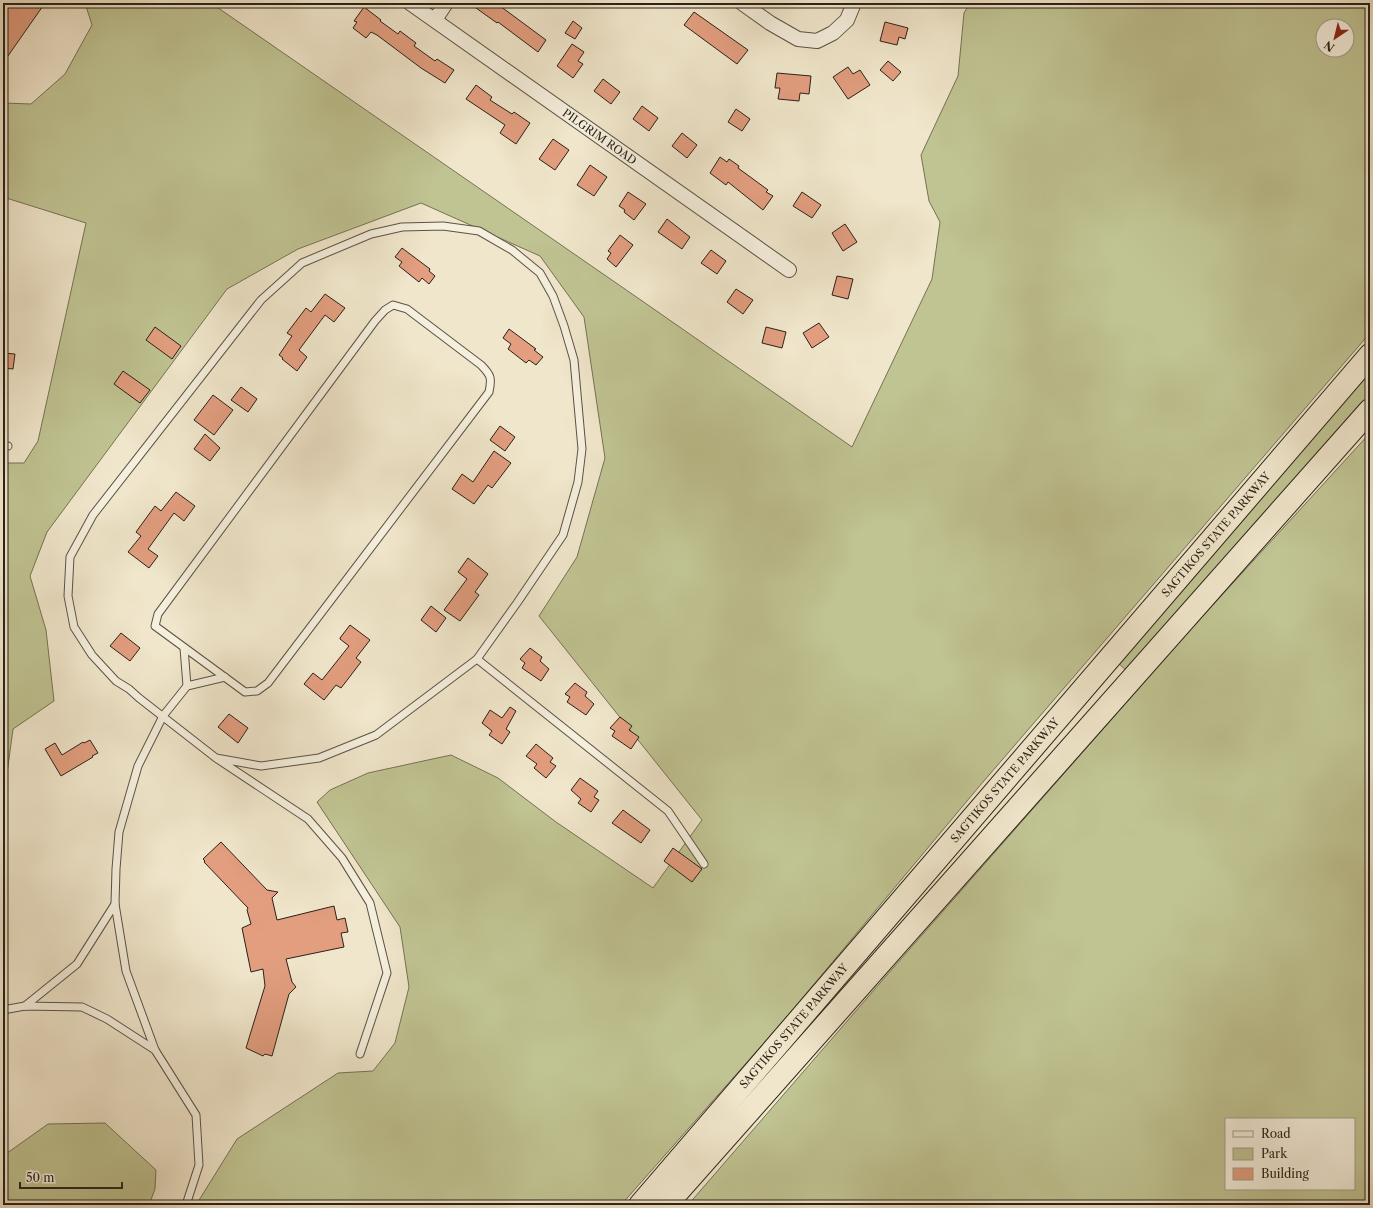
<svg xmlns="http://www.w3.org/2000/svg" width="1373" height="1208" viewBox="0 0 1373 1208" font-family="'Libre Caslon Text',serif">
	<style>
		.green { fill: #c0c392; stroke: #757255; fill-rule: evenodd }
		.building { fill: #e29e7f; stroke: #2a2118 }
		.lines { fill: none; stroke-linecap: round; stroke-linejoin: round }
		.lane-casing { stroke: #5c5245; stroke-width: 9 }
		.street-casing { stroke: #5c5245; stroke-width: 16 }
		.highway-casing { stroke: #2a2118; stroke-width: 24 }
		.lane { stroke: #f5efdd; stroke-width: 7 }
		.street { stroke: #f5efdd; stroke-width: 14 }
		.highway { stroke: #f0e6cb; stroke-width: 22 }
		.labels { text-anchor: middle; stroke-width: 3; stroke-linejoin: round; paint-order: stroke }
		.street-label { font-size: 11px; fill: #2a2118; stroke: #f5efdd }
	</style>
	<rect width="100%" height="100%" fill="#f0e6cb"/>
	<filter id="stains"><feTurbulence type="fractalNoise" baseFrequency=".005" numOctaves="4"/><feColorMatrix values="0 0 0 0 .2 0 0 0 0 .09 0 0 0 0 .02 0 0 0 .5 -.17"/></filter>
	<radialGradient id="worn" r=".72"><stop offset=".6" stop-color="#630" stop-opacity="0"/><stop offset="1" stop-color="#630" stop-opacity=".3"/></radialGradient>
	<g class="green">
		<path d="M85 3H211L648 305 852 447 932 279 940 222 929 201 921 155 958 76 964 13 970 3H1190L1195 7 1202 3H1370V333L977 789 785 1019 621 1205H196L237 1139 338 1073 373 1071 395 1043 409 987 400 927 317 802 330 790 368 773 451 755 498 778 556 822 653 888 702 820 539 616 577 557 605 458 584 317 540 256 421 203 298 249 227 289 47 532 30 576 46 630 54 701 13 729 3 804V463H24L38 441 86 223 3 197V103L31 104 65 74 92 25ZM1323 26H1347V50H1323Z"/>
		<polygon points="1370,368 1370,399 1128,672 1117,662"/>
		<path d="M1370 433V1205H688L887 975 1190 630ZM1226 1119H1354V1189H1226Z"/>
		<polygon points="105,1123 156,1170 155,1189 149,1205 3,1205 3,1156 48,1124"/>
	</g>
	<g class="building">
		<polygon points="3,3 45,3 3,63"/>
		<polygon points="469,3 496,3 546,40 538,52 498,22 497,23"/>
		<polygon points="364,7 381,20 380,21 398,34 400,31 416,43 414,46 435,61 437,59 454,70 445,83 421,68 377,35 371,32 366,38 353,28 357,22 354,21"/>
		<polygon points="694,12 748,50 737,64 684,25"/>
		<polygon points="573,21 582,28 575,39 565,33"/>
		<polygon points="885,22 908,28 905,39 899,37 897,45 880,41"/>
		<polygon points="572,44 584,52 578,61 583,64 573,78 557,66"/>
		<polygon points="888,61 901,72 893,81 880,70"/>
		<polygon points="848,67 853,74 860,70 870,85 848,99 833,77"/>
		<polygon points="777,73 811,76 809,94 800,93 799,101 778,99 780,88 775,88"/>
		<polygon points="603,79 620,92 611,104 594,91"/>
		<polygon points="476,85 492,97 490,100 512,114 514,112 530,123 516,144 500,133 505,125 466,99"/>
		<polygon points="642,106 658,118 649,131 633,119"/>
		<polygon points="736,109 750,119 742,131 728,122"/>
		<polygon points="682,133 697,145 687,158 672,146"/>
		<polygon points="553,139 569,150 555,170 539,159"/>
		<polygon points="720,157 727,162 729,159 739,166 738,168 768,190 766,192 773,196 763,210 728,182 726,185 710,173"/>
		<polygon points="590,165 607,177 594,196 577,185"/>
		<polygon points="628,192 646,204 634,220 624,212 625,210 619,206"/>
		<polygon points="802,192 821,205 812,218 793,206"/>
		<polygon points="667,219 690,237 682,249 658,232"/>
		<polygon points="845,224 857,242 843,251 832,233"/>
		<polygon points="620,235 633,245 616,267 607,259 611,253 608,251"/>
		<polygon points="402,248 430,269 429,271 435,276 429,284 422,278 419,282 399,266 402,262 395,257"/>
		<polygon points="711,250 726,261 717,274 701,263"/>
		<polygon points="837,276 853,279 848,299 832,295"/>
		<polygon points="736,289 753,300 743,314 727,302"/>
		<polygon points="325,294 345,308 334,322 325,315 299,350 307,357 297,371 282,359 283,358 279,355 292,336 287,333 306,308 311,312"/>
		<polygon points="819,323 829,337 812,348 803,333"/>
		<polygon points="155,327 181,346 172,359 146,340"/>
		<polygon points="766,327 786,332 782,348 762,343"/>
		<polygon points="509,329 536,349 534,350 543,357 536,365 529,360 526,363 508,349 511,344 503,338"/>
		<polygon points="3,353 15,354 13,369 3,368"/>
		<polygon points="123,371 150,390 140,403 114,384"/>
		<polygon points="241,387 257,399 248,412 231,400"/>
		<polygon points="213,395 233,410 214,435 194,420"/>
		<polygon points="500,426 515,437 505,451 490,440"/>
		<polygon points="205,434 220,448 210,461 194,449"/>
		<polygon points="494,451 511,463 492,488 488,485 474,504 452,489 462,474 473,482"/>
		<polygon points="176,492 195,506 184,521 174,513 148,549 158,556 149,568 128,552 141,536 136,532 155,506 161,511"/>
		<polygon points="468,558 488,574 475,592 479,595 460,621 444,610 467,579 458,572"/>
		<polygon points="431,606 446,618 436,632 421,620"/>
		<polygon points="350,625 370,640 356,658 361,662 348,679 341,688 336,685 324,700 304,684 313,673 322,680 349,646 340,639 340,638"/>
		<polygon points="121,633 140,648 130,661 110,646"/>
		<polygon points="530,648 542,657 540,661 549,669 541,681 522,668 525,663 520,659"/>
		<polygon points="575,683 587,692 585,696 594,704 586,715 567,702 570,697 565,694"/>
		<polygon points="510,707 516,711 506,729 510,732 502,744 489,735 492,731 482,723 490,710 502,718"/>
		<polygon points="229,714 248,728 238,743 218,727"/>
		<polygon points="620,717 632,726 629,730 639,737 631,749 612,736 615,731 610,728"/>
		<polygon points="90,740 98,753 92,756 93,757 61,776 45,749 55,743 62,755 83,742 84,743"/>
		<polygon points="536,744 553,758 550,762 556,766 546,778 534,768 537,764 526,756"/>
		<polygon points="580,778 598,791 594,797 599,800 591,812 578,803 581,799 571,790"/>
		<polygon points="623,810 650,830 641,843 612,823"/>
		<polygon points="221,842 267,890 278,892 272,898 277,920 334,906 337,920 345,918 348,932 341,933 344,947 286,959 292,982 296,987 289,994 272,1056 265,1054 263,1056 246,1048 265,986 263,969 251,972 242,928 251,924 247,910 248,908 204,862 205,861 203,859"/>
		<polygon points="673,848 702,869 692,882 664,861"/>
	</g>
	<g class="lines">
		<defs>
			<g id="lane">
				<path d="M393 305 407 309 481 365C491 375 492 378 489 392L268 683 257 691 245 692 155 626 158 614 375 321 385 310Z"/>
				<polyline points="3,446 8,446"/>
				<polyline points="184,648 187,686"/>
				<polyline points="477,659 668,811 704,864"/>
				<polyline points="216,758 261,766 319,758 376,735 477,659 517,603 563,535 578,482 582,449 574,360 564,326 553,296 540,273 512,250 479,231 443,226 402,227 371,234 302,263 261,300 93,515 70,557 68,596 74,627 92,655 116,681 129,689 139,698 216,758 308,819 342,858 370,903 387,973 360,1054"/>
				<polyline points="25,1006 77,964 115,904"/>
				<polyline points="3,1010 25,1006 82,1007 107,1019 155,1050 196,1115 199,1165 186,1205"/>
				<polyline points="155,1050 126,971 115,904 116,869 119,832 138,766 163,716 187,686 225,677"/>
			</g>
			<g id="street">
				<path id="s1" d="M410 3 789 270"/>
				<polyline points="742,3 770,23 798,39 817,41 833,33 847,20 854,3"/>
				<polyline points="435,20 446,3"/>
			</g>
			<g id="highway">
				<path id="s2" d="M640 1205 1370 355"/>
				<polyline points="666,1205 1370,410"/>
			</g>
		</defs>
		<use href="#lane" class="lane-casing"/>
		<use href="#street" class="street-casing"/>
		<use href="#highway" class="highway-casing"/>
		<use href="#lane" class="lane"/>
		<use href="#street" class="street"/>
		<use href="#highway" class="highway"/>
	</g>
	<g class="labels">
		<g class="street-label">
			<text dy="4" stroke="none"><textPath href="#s1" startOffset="232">PILGRIM ROAD</textPath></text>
			<text dy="4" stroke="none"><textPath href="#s2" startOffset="884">SAGTIKOS STATE PARKWAY</textPath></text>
			<text dy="4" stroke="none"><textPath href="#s2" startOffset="560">SAGTIKOS STATE PARKWAY</textPath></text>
			<text dy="4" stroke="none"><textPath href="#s2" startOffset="236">SAGTIKOS STATE PARKWAY</textPath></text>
		</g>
	</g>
	<rect width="1373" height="1208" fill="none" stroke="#f0e6cb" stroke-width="16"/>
	<rect x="4" y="4" width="1365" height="1200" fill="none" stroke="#2a2118" stroke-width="2"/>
	<rect x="8" y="8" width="1357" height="1192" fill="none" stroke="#2a2118"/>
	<rect x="1225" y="1118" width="130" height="72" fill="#f5efdd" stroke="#a49d8e"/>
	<rect x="1233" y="1131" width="20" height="6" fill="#f5efdd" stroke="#a49d8e"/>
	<text x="1261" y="1138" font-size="12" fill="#2a2118">Road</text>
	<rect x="1233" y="1148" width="20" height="12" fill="#c0c392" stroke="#a49d8e"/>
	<text x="1261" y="1158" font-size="12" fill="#2a2118">Park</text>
	<rect x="1233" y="1168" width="20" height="12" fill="#e29e7f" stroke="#a49d8e"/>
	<text x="1261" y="1178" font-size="12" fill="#2a2118">Building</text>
	<g transform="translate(1335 38) rotate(215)"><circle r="19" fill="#f5efdd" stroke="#a49d8e"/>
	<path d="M0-3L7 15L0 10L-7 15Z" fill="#8f2418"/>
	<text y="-6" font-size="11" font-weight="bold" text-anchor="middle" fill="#2a2118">N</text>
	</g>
	<path d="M20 1182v6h102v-6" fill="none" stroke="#2a2118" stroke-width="2"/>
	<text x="26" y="1182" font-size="12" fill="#2a2118" stroke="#f5efdd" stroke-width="3" paint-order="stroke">50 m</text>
	<rect width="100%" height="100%" filter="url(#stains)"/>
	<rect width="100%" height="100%" fill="url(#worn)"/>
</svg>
